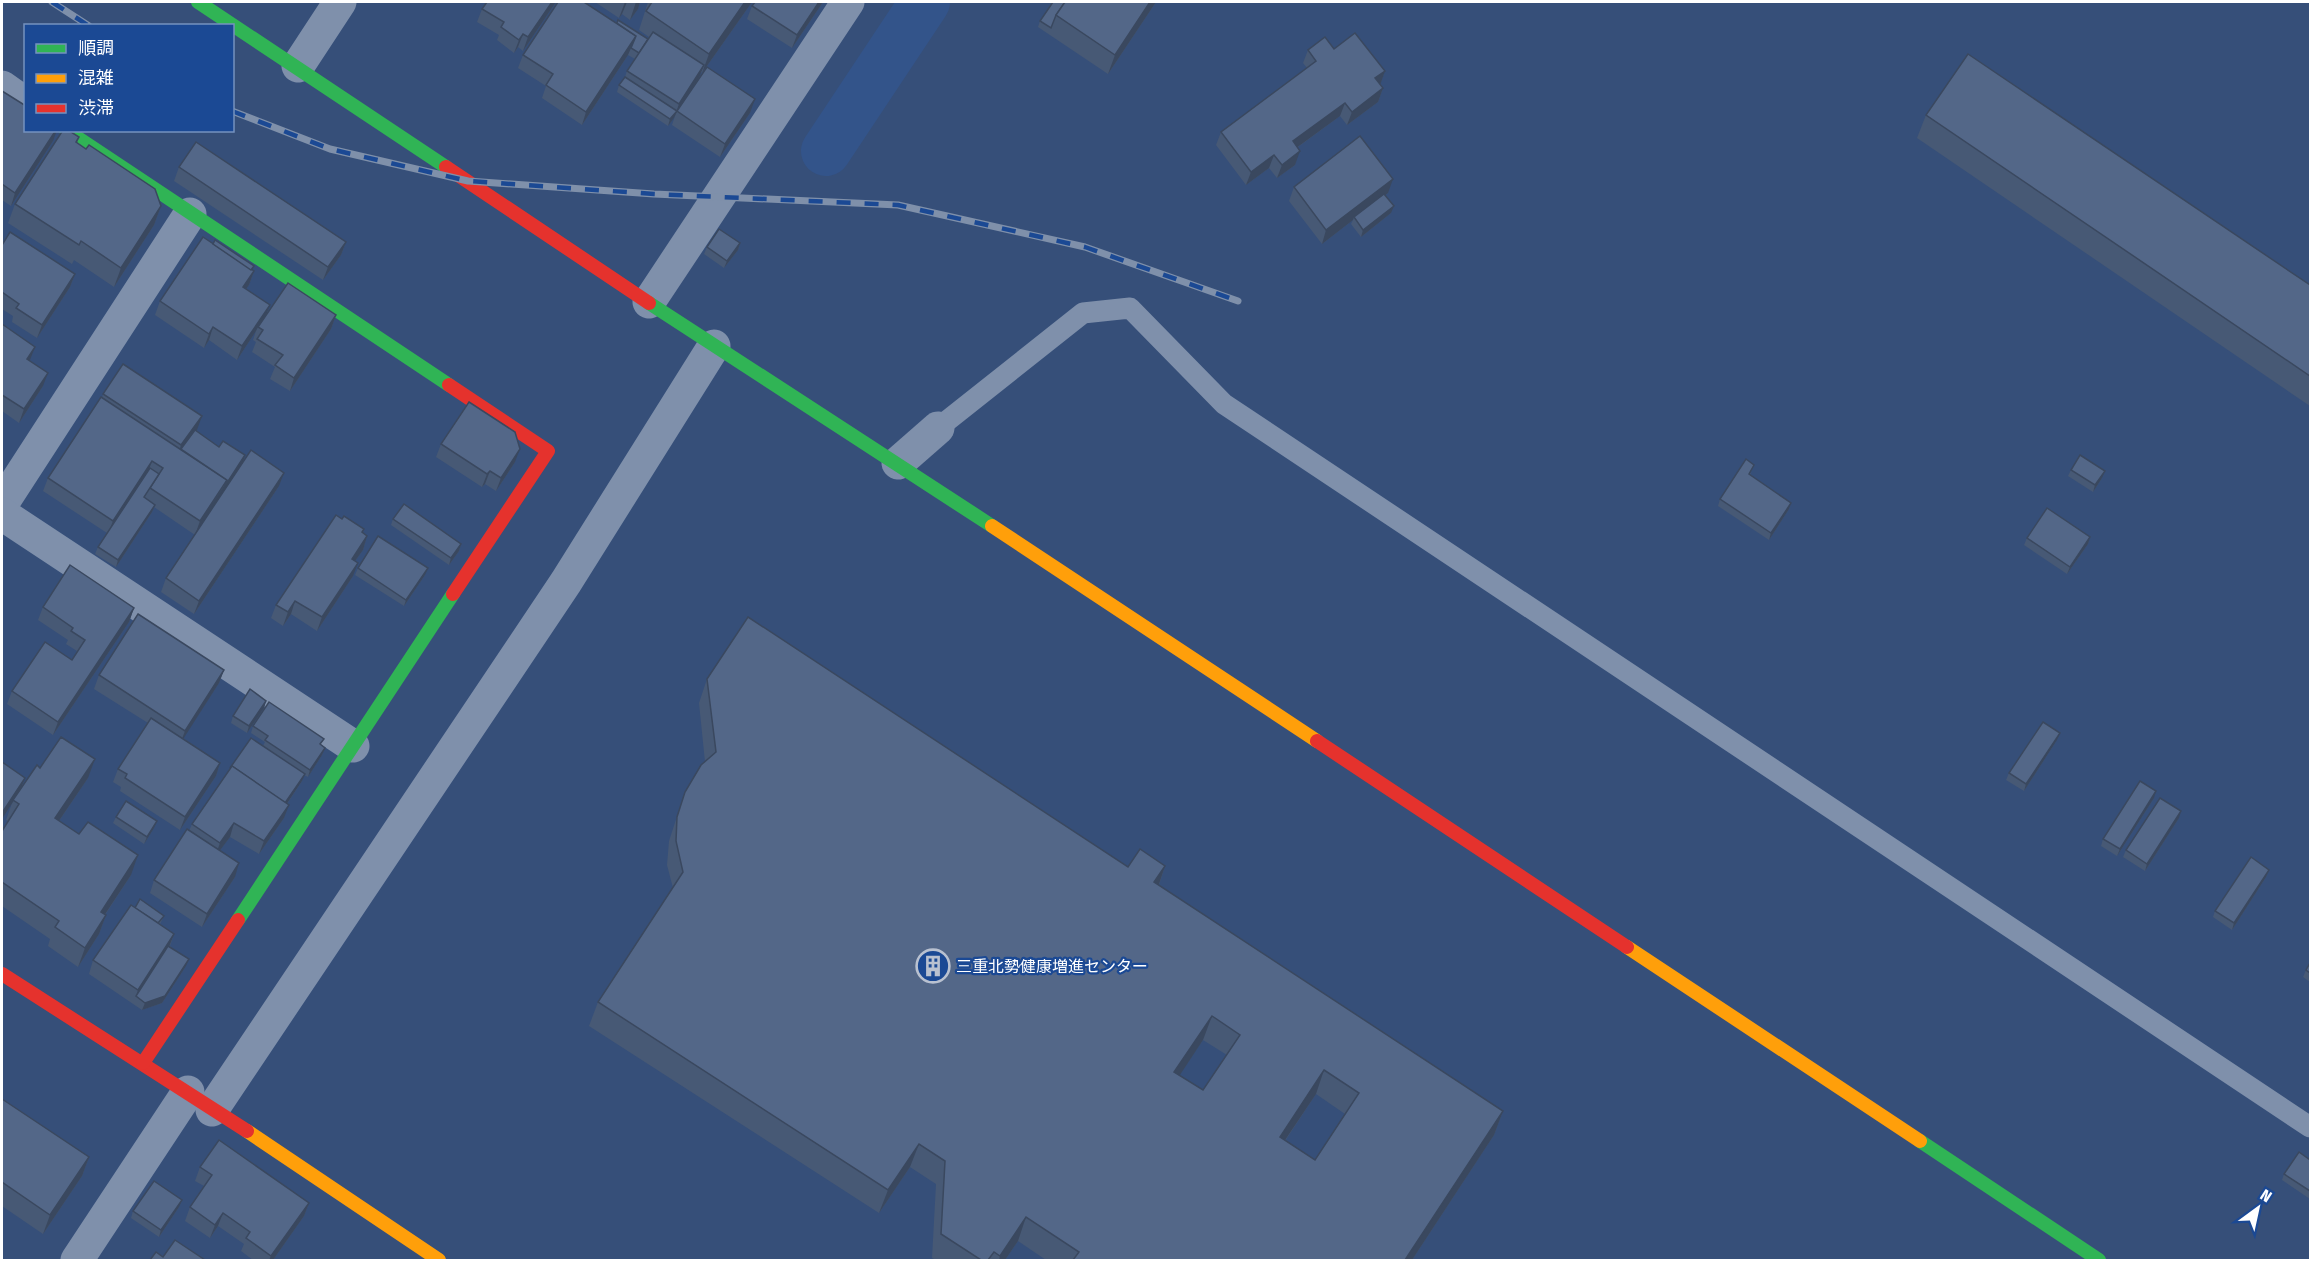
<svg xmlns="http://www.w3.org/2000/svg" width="2312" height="1262" viewBox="0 0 2312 1262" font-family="'Fira Sans Condensed','Noto Sans JP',sans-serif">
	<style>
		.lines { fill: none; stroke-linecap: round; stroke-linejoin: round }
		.canal { stroke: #33548a; stroke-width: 50 }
		.lane { stroke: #7f90ab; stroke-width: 21 }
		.street { stroke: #7f90ab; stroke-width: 33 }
		.fast { stroke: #30b455; stroke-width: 14 }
		.slow { stroke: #ff9f0a; stroke-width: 14 }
		.jam { stroke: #e5322d; stroke-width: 14 }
		.rail-casing { stroke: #7f90aa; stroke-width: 7 }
		.rail { stroke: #1b4994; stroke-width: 4.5; stroke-dasharray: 14; stroke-linecap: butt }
		.wall { fill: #475975; fill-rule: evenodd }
		.shaded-wall { fill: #3a485f }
		.building { fill: #536788; stroke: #3a485f; stroke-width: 1.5; fill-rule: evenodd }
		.labels { text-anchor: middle; stroke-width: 4.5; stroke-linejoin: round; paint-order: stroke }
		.poi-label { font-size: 16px; fill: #fff; stroke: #1b4994; text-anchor: start }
	</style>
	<rect width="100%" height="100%" fill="#364f79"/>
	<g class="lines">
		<polyline class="canal" points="826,151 925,2"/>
		<polyline class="lane" points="938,428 1083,313 1130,308 1224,404 2310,1127"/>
		<g class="street">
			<polyline points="298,66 340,2"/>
			<polyline points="2,87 26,104"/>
			<polyline points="649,302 848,2"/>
			<polyline points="898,463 938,428"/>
			<polyline points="2,504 190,214"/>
			<polyline points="2,514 353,746"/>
			<polyline points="212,1110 566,582 714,346"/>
			<polyline points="77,1260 188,1092"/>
		</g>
		<g class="fast">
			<polyline points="198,2 446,167"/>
			<polyline points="66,130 449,385"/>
			<polyline points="649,303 992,526"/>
			<polyline points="238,920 453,594"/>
			<polyline points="1920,1141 2099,1260"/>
		</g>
		<g class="slow">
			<polyline points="992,526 1317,741"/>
			<polyline points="1627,947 1920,1141"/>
			<polyline points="247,1131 439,1260"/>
		</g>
		<g class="jam">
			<polyline points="446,167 649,303"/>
			<polyline points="449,385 548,451 453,594"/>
			<polyline points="1317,741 1627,947"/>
			<polyline points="2,974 247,1131"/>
			<polyline points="143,1063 238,920"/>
		</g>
		<defs>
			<g id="rail">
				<polyline points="52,2 89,26"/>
				<polyline points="232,111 330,149 468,181 654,194 898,205 1085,247 1238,301"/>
			</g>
		</defs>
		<use href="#rail" class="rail-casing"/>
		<use href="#rail" class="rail"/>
	</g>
	<g class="wall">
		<polygon points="487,2 556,2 523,51 518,47 514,53 497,40 499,35 477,22 482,9"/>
		<polygon points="595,2 640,2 638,9 630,20 622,14 619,18"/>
		<polygon points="648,2 752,2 702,73 701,72 699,78 750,113 720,157 672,125 675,116 668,126 617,92 619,85 625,77 627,71 635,59 628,55 582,125 542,98 546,86 518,68 523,55 617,23 648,39 649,37 639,30"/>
		<polygon points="755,2 823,2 792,48 747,19 752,6"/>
		<polygon points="1053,2 1156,2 1108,74 1038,27 1040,21"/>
		<polygon points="1334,49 1385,71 1380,84 1383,88 1378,102 1347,125 1340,116 1298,147 1295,165 1277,178 1269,168 1246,185 1216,145 1221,132 1307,68 1303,63 1308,50"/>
		<polygon points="2,91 53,141 11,206 2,200"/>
		<polygon points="1926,115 2310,285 2310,406 1917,138"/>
		<polygon points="79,137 77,143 161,206 154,225 114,287 74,260 72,264 8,223 15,204"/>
		<polygon points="179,167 346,242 341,255 323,280 174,181"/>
		<polygon points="1294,187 1388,193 1385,195 1391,213 1361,237 1351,224 1353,220 1322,244 1289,201"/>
		<polygon points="740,243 738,250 724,268 704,254 707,247"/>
		<polygon points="2,245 75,274 70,287 37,338 12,322 13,316 2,309"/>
		<polygon points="252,271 254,271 249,285 246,289 270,305 266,315 336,315 331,329 290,391 270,379 275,367 252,352 256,342 253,340 256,331 237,360 209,340 204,348 155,315 160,301"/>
		<polygon points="2,324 29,361 43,386 19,423 2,411"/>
		<polygon points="103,394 197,430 196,431 219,447 245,455 243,462 195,535 154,507 152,512 116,567 95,554 98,547 107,533 43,491 48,478 102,398"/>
		<polygon points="441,444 515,462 496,491 485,484 482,487 436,457"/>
		<polygon points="2071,470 2102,478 2093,492 2068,476"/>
		<polygon points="1752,472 1750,475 1791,503 1789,509 1769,540 1718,506 1720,499"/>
		<polygon points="279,486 194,614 161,592 166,578"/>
		<polygon points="342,519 364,529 363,532 367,536 363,550 355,561 353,576 317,631 291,614 283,626 271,618 276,605"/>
		<polygon points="393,519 461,544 459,551 449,565 391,525"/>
		<polygon points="2090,537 2088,544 2067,574 2024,545 2027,538"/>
		<polygon points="358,568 425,575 404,606 355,575"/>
		<polygon points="43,607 134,608 129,622 53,735 7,704 12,691 72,660 77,651 66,644 68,640 38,620"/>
		<polygon points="224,670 219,683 183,738 220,763 216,776 180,830 120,791 121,787 113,782 118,769 148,723 94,689 99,675"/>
		<path d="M707 679 1128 867 1165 866 1159 885 1503 1111 1494 1135 1412 1260H1046L1018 1241 1005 1260H936L932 1258 936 1184 910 1167 879 1213 589 1026 598 1002 673 888 667 865 669 841 685 792 705 762 699 703ZM1203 1040 1227 1055 1203 1090 1179 1075ZM1316 1094 1345 1114 1315 1160 1285 1141Z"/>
		<polygon points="266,701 264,708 247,733 231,723 233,716"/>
		<polygon points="253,726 321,745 325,748 322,755 308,777 304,775 302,781 287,804 284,818 259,854 230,837 220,850 235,877 202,927 150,893 154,880 189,831 192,824 263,746 265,742 251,733"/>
		<polygon points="2057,740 2024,791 2006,780 2009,773"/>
		<polygon points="40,768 88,778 59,821 131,875 105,915 106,915 99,934 78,967 48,946 50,939 2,906 2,831 8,821 6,820 12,803 2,819 25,778 21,789"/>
		<polygon points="2154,798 2117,856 2101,846 2103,839"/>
		<polygon points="116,817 157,821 154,828 144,844 113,823"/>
		<polygon points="2179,818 2145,871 2123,857 2126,850"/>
		<polygon points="2269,870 2266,877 2232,930 2213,917 2215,911"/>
		<polygon points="135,908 164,916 160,924 174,934 170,946 186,966 162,1003 142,1010 89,974 93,960"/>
		<polygon points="2310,963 2310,982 2303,977 2306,970"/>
		<polygon points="2,1099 89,1157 82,1176 43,1234 2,1206"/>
		<polygon points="2310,1160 2310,1199 2282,1180 2284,1174"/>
		<polygon points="200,1167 309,1203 304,1216 273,1260 253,1260 241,1251 244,1244 218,1226 210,1238 185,1221 190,1207 204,1186 195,1181"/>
		<polygon points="179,1207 159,1237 131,1218 133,1211"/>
	</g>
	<g class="shaded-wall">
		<polygon points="552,2 556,2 523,51 528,37"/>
		<polygon points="625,2 627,2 622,14 619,18"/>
		<polygon points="636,2 640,2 638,9 630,20"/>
		<polygon points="745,2 752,2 702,73 709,54"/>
		<polygon points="819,2 823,2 792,48 797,35"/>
		<polygon points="1150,2 1156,2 1108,74 1115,55"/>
		<polygon points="523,34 518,47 514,53 519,40"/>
		<polygon points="636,36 632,49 631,48 628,55 582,125 586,112"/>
		<polygon points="704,65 699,78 677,111 674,118 679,104"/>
		<polygon points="1385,71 1380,85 1375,78"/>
		<polygon points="1383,88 1378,102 1347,125 1352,112"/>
		<polygon points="755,99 750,113 720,157 725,144"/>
		<polygon points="1345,103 1340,116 1288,154 1293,141"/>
		<polygon points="677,111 674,118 668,126 670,119"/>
		<polygon points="56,130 57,130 53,141 11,206 15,193"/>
		<polygon points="1300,151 1295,165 1277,178 1282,165"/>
		<polygon points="1274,155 1269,168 1246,185 1251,172"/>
		<polygon points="1393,179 1388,193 1354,218 1354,217 1353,220 1322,244 1326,230"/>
		<polygon points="161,206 154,225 114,287 121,268"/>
		<polygon points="1394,206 1391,213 1361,237 1363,230"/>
		<polygon points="346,242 341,255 323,280 328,267"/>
		<polygon points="740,243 738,250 724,268 727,261"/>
		<polygon points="254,271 249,285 238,300 243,287"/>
		<polygon points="75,274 70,287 37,338 42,325"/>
		<polygon points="270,305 265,318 258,327 256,331 237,360 242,346"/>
		<polygon points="336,315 331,329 290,391 294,378"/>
		<polygon points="213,327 209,340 204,348 209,334"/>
		<polygon points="35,347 30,360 22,373 27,359"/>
		<polygon points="48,373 43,386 19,423 24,409"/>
		<polygon points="202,416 197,430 178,455 181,445"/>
		<polygon points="520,449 515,462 496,491 501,478"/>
		<polygon points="245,455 243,462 195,535 200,521"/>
		<polygon points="152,461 147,475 108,534 113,521"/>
		<polygon points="490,471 485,484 482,487 487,474"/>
		<polygon points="2105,471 2102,478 2093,492 2095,485"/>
		<polygon points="284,473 279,486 194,614 199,601"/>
		<polygon points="1791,503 1789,509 1769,540 1771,533"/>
		<polygon points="155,505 152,512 116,567 118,560"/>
		<polygon points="367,536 363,550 347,572 352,559"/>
		<polygon points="2090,537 2088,544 2067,574 2070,567"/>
		<polygon points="461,544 459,551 449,565 451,558"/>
		<polygon points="358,563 353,576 317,631 322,617"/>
		<polygon points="428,568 425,575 404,606 406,600"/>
		<polygon points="295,601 291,614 283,626 288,612"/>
		<polygon points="134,608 129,622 53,735 58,722"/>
		<polygon points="224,670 219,683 180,744 185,731"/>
		<polygon points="266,701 264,708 247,733 249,726"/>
		<polygon points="2060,733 2057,740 2024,791 2026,784"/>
		<polygon points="325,748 322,755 308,777 310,770"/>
		<polygon points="95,759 88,778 48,837 55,818"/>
		<polygon points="220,763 216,776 180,830 185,817"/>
		<polygon points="305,774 302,781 282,811 284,804"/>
		<polygon points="25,778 20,791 2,819 2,813"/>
		<polygon points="2156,791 2154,798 2117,856 2120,849"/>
		<polygon points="289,805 284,818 259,854 264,841"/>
		<polygon points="2181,811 2179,818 2145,871 2147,864"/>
		<polygon points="157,821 154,828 144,844 147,837"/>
		<polygon points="234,823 230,837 215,857 220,843"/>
		<polygon points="138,855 131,875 94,931 101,912"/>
		<polygon points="239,863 235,877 202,927 207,914"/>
		<polygon points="1165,866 1157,890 1154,882"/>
		<polygon points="2269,870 2266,877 2232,930 2234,923"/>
		<polygon points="106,915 99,934 78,967 85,948"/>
		<polygon points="174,934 169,947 136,996 138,990"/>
		<polygon points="189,959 186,966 162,1003 142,1010 145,1003"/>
		<polygon points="1212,1016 1203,1040 1166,1096 1174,1072"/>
		<polygon points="1324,1070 1316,1094 1271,1161 1280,1137"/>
		<polygon points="1503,1111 1494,1135 1412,1260 1405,1260"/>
		<polygon points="919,1144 910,1167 879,1213 888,1190"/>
		<polygon points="89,1157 82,1176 43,1234 50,1215"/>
		<polygon points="182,1200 179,1207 159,1237 161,1230"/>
		<polygon points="309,1203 304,1216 273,1260 269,1260 271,1256"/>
		<polygon points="223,1213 218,1226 210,1238 215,1225"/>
		<polygon points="1026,1217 1018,1241 1005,1260 999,1260 1000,1256"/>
	</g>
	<g class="building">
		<polygon points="487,2 552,2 528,37 523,34 519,40 501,27 504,22 482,9"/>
		<polygon points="558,2 584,2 636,36 586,112 546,85 553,74 523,55"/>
		<polygon points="652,2 745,2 709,54 646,11"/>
		<polygon points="755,2 819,2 797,35 752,6"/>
		<polygon points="1053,2 1065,2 1056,15 1051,28 1040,21"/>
		<polygon points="1065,2 1150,2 1115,55 1056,15"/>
		<polygon points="618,20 648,39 639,53 631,48 636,36 617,23"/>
		<polygon points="653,32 704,65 679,104 627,71"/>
		<polygon points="1355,33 1385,71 1375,78 1383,88 1352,112 1345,103 1293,141 1300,151 1282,165 1274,155 1251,172 1221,132 1316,61 1308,50 1325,37 1334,49"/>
		<polygon points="1968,54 2310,285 2310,376 1926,115"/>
		<polygon points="707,67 755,99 725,144 677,111"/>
		<polygon points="625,77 677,111 670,119 619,85"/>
		<polygon points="2,91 26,106 26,130 56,130 15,193 2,184"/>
		<polygon points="63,130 68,130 79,137 76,142 86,149 89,145 155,189 161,206 121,268 81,241 79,245 15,204"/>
		<polygon points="1360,136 1393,179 1326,230 1294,187"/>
		<polygon points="196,142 346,242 328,267 179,167"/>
		<polygon points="1384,194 1394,206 1363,230 1354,217"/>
		<polygon points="719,229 740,243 727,261 707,247"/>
		<polygon points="10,232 75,274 42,325 16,308 19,304 2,292 2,245"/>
		<polygon points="203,237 254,271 243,287 270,305 242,346 213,327 209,334 160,301"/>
		<polygon points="215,240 254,266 251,270 213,244"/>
		<polygon points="288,283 336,315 294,378 275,365 283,355 257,339 263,330 258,327"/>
		<polygon points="2,324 35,347 27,359 48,373 24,409 2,395"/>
		<polygon points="123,364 202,416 181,445 103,394"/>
		<polygon points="101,397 227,480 200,521 150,488 163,468 152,461 113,521 48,478"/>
		<polygon points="469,402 515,432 520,449 501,478 490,471 487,474 441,444"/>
		<polygon points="195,430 219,447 223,441 245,455 225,486 227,480 181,449"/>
		<polygon points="251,450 284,473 199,601 166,578"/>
		<polygon points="2080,455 2105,471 2095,485 2071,470"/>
		<polygon points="1746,459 1754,465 1749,474 1791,503 1771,533 1720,499"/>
		<polygon points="150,468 159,474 144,497 155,505 118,560 98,547"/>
		<polygon points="404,504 461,544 451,558 393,519"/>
		<polygon points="2047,508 2090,537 2070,567 2027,538"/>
		<polygon points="336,515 342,519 344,516 364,529 362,532 367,536 352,559 358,563 322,617 295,601 288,612 276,605"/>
		<polygon points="378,536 428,568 406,600 358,568"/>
		<polygon points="70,565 134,608 58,722 12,691 45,642 72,660 85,640 71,631 73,628 43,607"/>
		<polygon points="138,614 224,670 185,731 99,675"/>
		<path d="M748 617 1128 867 1140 849 1165 866 1154 882 1503 1111 1405 1260H1073L1079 1252 1026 1217 1000 1256 994 1252 988 1260H981L941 1234 945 1161 919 1144 888 1190 598 1002 683 872 676 841 677 817 685 792 701 765 716 752 707 679ZM1212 1016 1240 1035 1203 1090 1174 1072ZM1324 1070 1359 1093 1315 1160 1280 1137Z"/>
		<polygon points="250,689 266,701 249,726 233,716"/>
		<polygon points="269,702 324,739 320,744 325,748 310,770 265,740 268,736 253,726"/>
		<polygon points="151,718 220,763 185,817 125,778 127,774 118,769"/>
		<polygon points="2043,722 2060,733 2026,784 2009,773"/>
		<polygon points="61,737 95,759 55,818 79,834 88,822 138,855 101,912 106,915 85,948 55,927 59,921 2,882 2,831 19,804 13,800 37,765 40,768"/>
		<polygon points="251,738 305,774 285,803 232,766 230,768"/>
		<polygon points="2,762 25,778 2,813"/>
		<polygon points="232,766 289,805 264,841 234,823 220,843 192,824"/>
		<polygon points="2140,781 2156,791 2120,849 2103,839"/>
		<polygon points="2160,798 2181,811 2147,864 2126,850"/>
		<polygon points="126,801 157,821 147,837 116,817"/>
		<polygon points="187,829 239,863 207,914 154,880"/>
		<polygon points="2251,857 2269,870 2234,923 2215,911"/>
		<polygon points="140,899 164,916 158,923 135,908"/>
		<polygon points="131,905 174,934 138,990 93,960"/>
		<polygon points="168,946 189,959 165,996 145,1003 136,996"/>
		<polygon points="2310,963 2310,973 2306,970"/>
		<polygon points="2,1099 89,1157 50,1215 2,1182"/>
		<polygon points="219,1140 309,1203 271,1256 246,1238 250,1232 223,1213 215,1225 190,1207 212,1175 200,1167"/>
		<polygon points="2299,1152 2310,1160 2310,1191 2284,1174"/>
		<polygon points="154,1181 182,1200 161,1230 133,1211"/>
		<polygon points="175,1240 205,1260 150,1260 156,1252 163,1257"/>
	</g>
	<defs>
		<symbol id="building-ring" viewBox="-11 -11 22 22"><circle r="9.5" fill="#1b4994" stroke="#b9c1d0" stroke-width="1.5"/><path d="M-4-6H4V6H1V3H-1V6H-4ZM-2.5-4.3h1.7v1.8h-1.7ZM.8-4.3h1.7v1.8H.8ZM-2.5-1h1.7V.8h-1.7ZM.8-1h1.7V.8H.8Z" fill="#b9c1d0"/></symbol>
	</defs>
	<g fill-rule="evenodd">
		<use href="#building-ring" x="914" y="947" width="38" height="38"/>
	</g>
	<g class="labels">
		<g class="poi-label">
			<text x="956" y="972">三重北勢健康増進センター</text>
		</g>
	</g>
	<rect width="2312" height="1262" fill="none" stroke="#ffffff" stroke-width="6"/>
	<rect x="24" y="24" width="210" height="108" fill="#1b4994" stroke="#7692bf" stroke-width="1.5"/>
	<rect x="36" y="44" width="30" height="9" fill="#30b455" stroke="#7692bf" stroke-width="1.5"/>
	<text x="78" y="54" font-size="18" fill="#ffffff">順調</text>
	<rect x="36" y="74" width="30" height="9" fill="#ff9f0a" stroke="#7692bf" stroke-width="1.5"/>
	<text x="78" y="84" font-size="18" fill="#ffffff">混雑</text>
	<rect x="36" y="104" width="30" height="9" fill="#e5322d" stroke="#7692bf" stroke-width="1.5"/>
	<text x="78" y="114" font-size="18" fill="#ffffff">渋滞</text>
	<g transform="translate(2258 1208) rotate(33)" stroke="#1b4994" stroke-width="4.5" paint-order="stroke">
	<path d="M0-4.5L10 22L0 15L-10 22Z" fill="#ffffff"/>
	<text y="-9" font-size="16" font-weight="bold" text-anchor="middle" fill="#ffffff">N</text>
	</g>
</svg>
